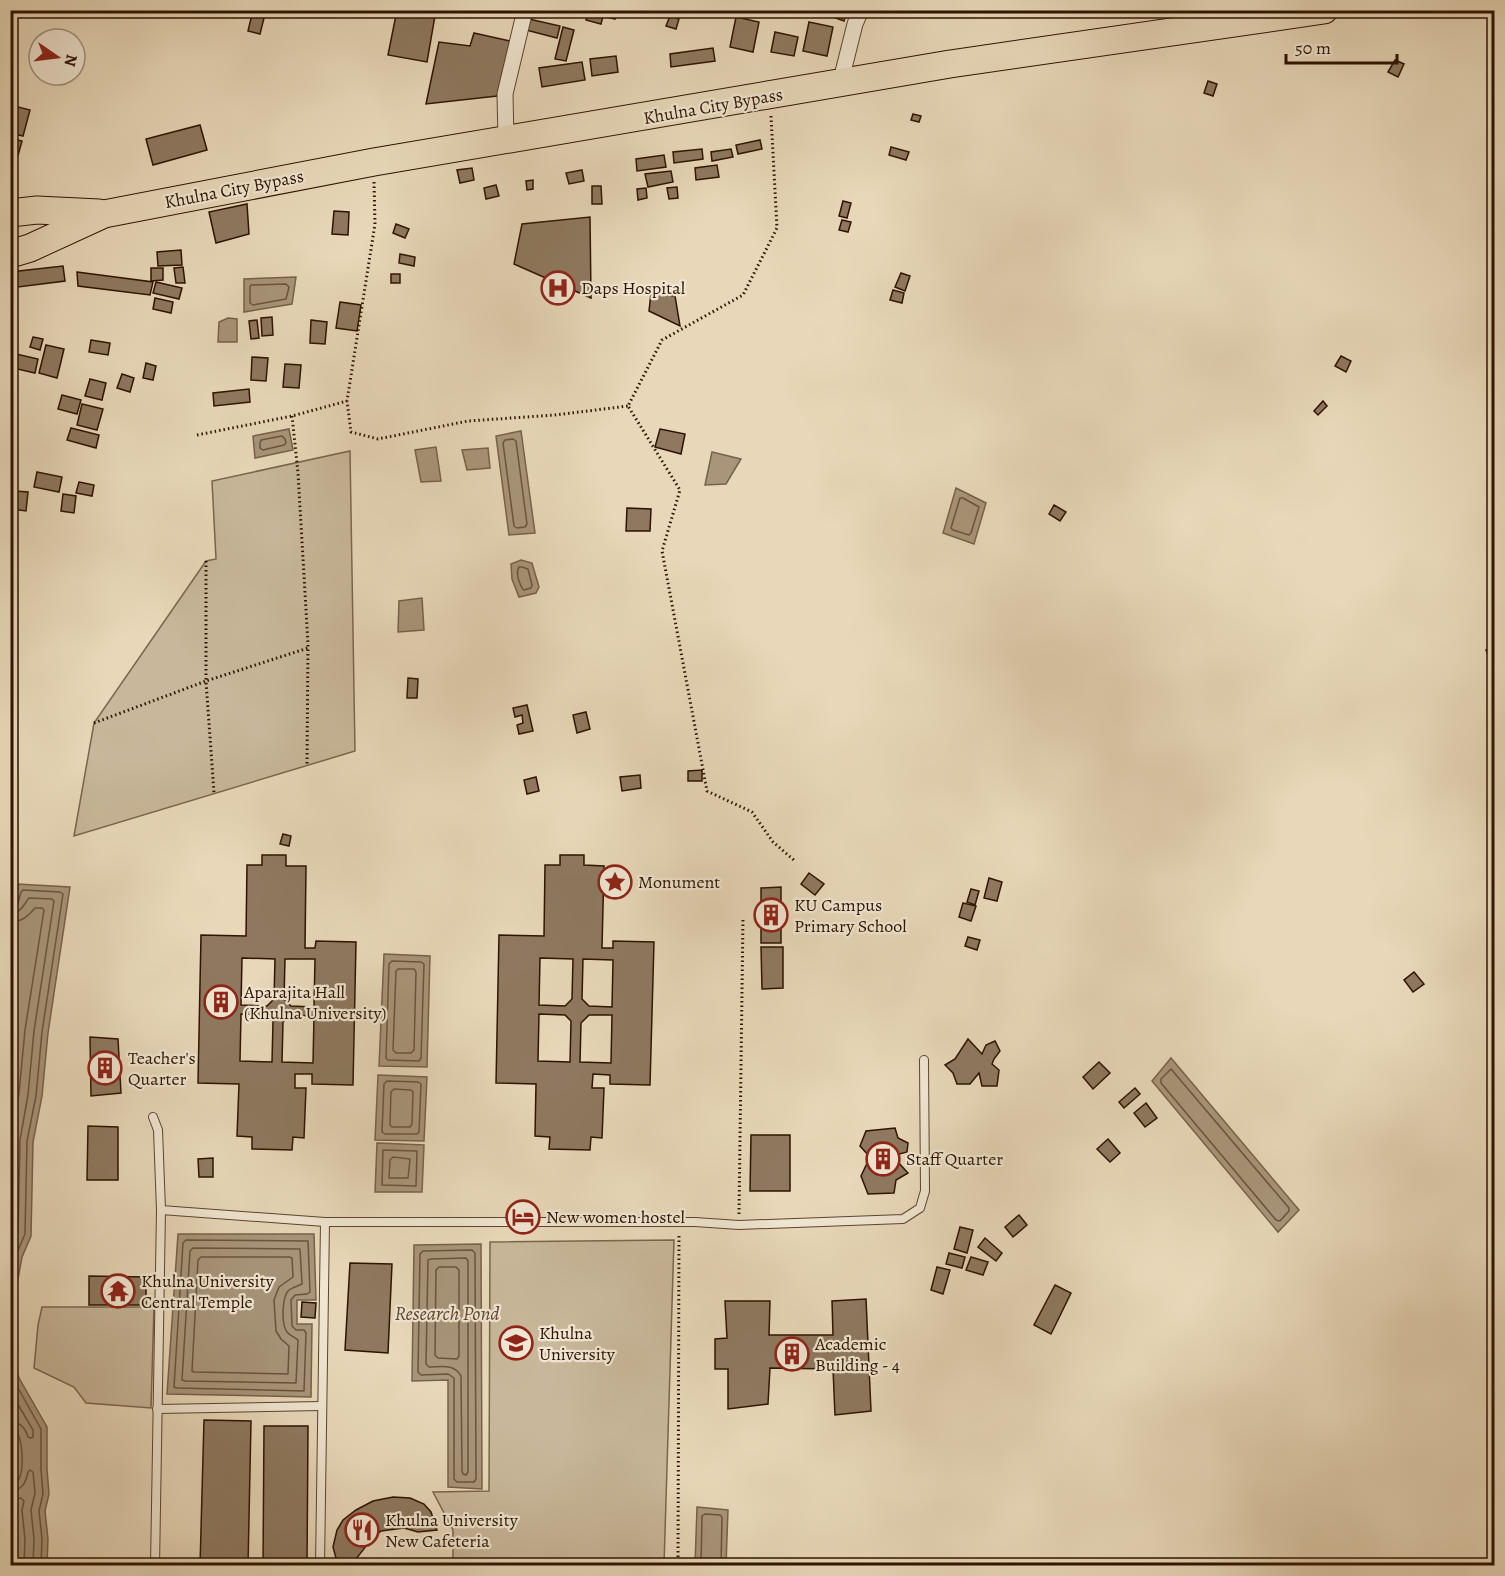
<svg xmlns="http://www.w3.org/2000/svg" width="1505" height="1576" viewBox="0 0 1505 1576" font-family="Alegreya,serif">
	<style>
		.green { fill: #c8b79a; stroke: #7a654d; stroke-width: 1.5 }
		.water { fill: #a8957a; stroke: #776149; stroke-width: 1.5 }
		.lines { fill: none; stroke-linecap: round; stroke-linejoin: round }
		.shore { stroke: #6a543d; stroke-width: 1.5 }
		.building { fill: #8e7960; stroke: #2d1300; stroke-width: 1.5; fill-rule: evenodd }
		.lane-casing { stroke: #5c442e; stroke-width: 10 }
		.street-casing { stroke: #5c442e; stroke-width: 17 }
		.highway-casing { stroke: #2d1300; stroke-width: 29 }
		.path { stroke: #2d1300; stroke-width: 3; stroke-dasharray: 1.5 3; stroke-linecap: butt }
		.lane { stroke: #f0e6d2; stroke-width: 8 }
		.street { stroke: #f0e6d2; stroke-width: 15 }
		.highway { stroke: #e8d8b9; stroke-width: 27 }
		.labels { text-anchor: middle; stroke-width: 4.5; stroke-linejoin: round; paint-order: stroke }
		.street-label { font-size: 18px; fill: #2d1300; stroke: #f0e6d2 }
		.poi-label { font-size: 18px; fill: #2d1300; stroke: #f0e6d2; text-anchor: start }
		.water-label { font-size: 20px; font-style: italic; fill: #5e4731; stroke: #f0e6d2 }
	</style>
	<rect width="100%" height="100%" fill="#e8d8b9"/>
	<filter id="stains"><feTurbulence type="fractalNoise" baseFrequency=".00333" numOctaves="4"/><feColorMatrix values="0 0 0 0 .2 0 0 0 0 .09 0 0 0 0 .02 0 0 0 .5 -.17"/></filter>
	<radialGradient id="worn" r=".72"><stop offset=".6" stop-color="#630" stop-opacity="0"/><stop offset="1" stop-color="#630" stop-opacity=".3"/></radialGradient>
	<g class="green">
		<polygon points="350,451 355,751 74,836 94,723 206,561 216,559 212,481"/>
		<polygon points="674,1240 664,1565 453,1565 453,1530 433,1492 489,1491 490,1242"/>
		<polygon points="42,1307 154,1307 151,1408 86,1403 74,1387 34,1368 38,1325"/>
	</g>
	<g class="water">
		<polygon points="296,277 292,304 244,312 244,279"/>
		<polygon points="228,318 237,319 237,342 218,342 219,322"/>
		<polygon points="289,429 293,450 255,458 253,436"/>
		<polygon points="521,431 535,533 509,535 496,436"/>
		<polygon points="436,447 441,481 421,482 415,450"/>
		<polygon points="488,448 490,468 467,470 462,450"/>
		<polygon points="712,452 741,459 726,484 705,485"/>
		<polygon points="956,488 986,503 974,544 943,533"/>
		<polygon points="521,560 532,563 539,587 536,593 519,597 512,579 511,564"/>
		<polygon points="422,598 424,630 398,632 399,601"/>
		<polygon points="17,884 70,887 48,1033 42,1096 33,1142 31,1236 22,1257 16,1290 15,1316 11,1347 10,910"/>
		<polygon points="384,954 430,956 427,1067 379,1066"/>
		<polygon points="1171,1058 1299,1210 1278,1232 1152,1081"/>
		<polygon points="378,1075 427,1077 424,1141 375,1140"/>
		<polygon points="377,1143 424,1145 422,1192 375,1192"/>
		<polygon points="178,1234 314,1234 316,1300 297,1300 297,1324 312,1324 311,1397 167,1394"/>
		<polygon points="481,1244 482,1489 448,1487 448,1380 412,1381 414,1245"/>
		<path d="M11 1353 19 1378 47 1427V1469L49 1494 45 1511 48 1539 47 1565H11C14 1544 11 1518 11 1495 12 1474 21 1451 10 1431Z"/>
		<polygon points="697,1507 728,1510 726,1565 695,1565"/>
	</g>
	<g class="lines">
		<g class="shore">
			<polygon points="286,284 289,287 286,299 253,305 250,303 250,287 251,285"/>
			<polygon points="282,436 285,439 286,443 284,445 263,450 260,448 260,443 261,440"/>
			<polygon points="513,439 516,441 527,524 525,527 517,528 514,526 503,443 505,440"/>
			<polygon points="960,498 963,498 979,507 971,533 969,535 953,530 951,528"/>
			<path d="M519 567H522L528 569 532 585 531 588 524 590 522 588C519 582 515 573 519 567Z"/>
			<polyline points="10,905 18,903 21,892 23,890 60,892 63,894 42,1032 36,1096 27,1141 25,1234 16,1255 10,1289"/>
			<path d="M10 913C22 913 23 905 29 898L52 899 54 901 34 1031 28 1095 20 1140 18 1233 10 1249"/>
			<path d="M10 922C22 922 28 916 35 908H42L44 910 25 1030 19 1093 10 1141"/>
			<polygon points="392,961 421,962 424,964 421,1058 419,1061 388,1060 386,1058 389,964"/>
			<polygon points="398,969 414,969 416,972 414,1050 411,1053 396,1053 393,1050 396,971"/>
			<polygon points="1171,1069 1289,1208 1289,1211 1280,1221 1276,1220 1161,1083 1161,1079"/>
			<polygon points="387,1081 418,1082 421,1084 419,1132 417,1134 385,1134 382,1132 384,1084"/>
			<polygon points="394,1089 411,1090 413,1092 412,1124 410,1127 392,1127 390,1125 391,1092"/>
			<polygon points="383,1150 417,1151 416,1186 382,1185"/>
			<polygon points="393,1157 410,1159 408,1178 389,1178 390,1160"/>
			<polygon points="186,1240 308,1241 310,1292 307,1294 295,1295 291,1300 292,1326 296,1330 304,1330 306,1333 304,1391 177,1388 174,1387 183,1243"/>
			<path d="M193 1248 300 1249 302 1284C298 1286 293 1287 289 1290 282 1296 281 1324 287 1332 290 1336 295 1337 298 1340L296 1383 185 1381 182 1380 190 1251Z"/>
			<polygon points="423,1251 472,1250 475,1253 476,1479 474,1482 457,1482 454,1479 454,1378 448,1374 421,1375 418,1372 420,1254"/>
			<polygon points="201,1257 289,1257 292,1258 293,1277 279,1287 274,1300 276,1331 281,1339 289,1346 288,1374 194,1372 192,1371 198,1260"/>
			<path d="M466 1258 468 1261V1472L466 1475 463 1474 462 1471 461 1376C454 1363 441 1367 429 1367L426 1364 428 1260 431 1259Z"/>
			<polygon points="439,1267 456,1267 459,1270 459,1356 457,1359 438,1358 435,1355 436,1270"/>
			<polyline points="10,1372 14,1381 41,1429 41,1469 43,1494 39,1511 42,1539 41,1566"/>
			<path d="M10 1391 33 1430V1437L31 1438 28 1437C25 1428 21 1422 10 1422"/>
			<path d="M10 1429 16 1431C23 1439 24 1470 19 1479 16 1483 15 1483 10 1483"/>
			<path d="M10 1491C23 1490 26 1482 28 1472L30 1470 33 1472 35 1493 31 1510 34 1539 33 1566"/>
			<polyline points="10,1500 21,1498 24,1501 22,1510 25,1540 24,1566"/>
			<polyline points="701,1566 702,1516 705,1514 720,1515 722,1517 721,1566"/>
		</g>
	</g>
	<g class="building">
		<polygon points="253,10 266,10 260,34 248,31"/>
		<polygon points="397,10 436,10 427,62 388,55"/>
		<polygon points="589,10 618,10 615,19 603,16 601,24 586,20"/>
		<polygon points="814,10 847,10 844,21"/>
		<polygon points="670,16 679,19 676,29 666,26"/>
		<polygon points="736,17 759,22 753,52 730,47"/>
		<polygon points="529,19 560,26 557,38 526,30"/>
		<polygon points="809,22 833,27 827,56 803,51"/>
		<polygon points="563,27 574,30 566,61 555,59"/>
		<polygon points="775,32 798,37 794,56 771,52"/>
		<polygon points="474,33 510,41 497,96 426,104 439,42 470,46"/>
		<polygon points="713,48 715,61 671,67 670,54"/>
		<polygon points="616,56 618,72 592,76 590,59"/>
		<polygon points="1395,60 1404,64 1398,77 1388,72"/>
		<polygon points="582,62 585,80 542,87 539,68"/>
		<polygon points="1208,81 1217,84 1213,96 1204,93"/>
		<polygon points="10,105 30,110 23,136 10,133"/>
		<polygon points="913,114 921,116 919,122 911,120"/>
		<polygon points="200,125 207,150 153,165 146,139"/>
		<polygon points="10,138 22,141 17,159 10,157"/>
		<polygon points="760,140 762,149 738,154 736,145"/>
		<polygon points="891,147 909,152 906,160 889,155"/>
		<polygon points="702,149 703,159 674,163 673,152"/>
		<polygon points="731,149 733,157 712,161 711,152"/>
		<polygon points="664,155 666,167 637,171 636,159"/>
		<polygon points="717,165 719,177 696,180 695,168"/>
		<polygon points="472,168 474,180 460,183 457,170"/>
		<polygon points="582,170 584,181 569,184 566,173"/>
		<polygon points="671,171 673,182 648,187 645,174"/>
		<polygon points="533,180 533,189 527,190 526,181"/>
		<polygon points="496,185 499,196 486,199 484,188"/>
		<polygon points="592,186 601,186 602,204 592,204"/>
		<polygon points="677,187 678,198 669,199 667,188"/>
		<polygon points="646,188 647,198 638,200 637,189"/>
		<polygon points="843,201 851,203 847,218 839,216"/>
		<polygon points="247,204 249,234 216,243 209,212"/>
		<polygon points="334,211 349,212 348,235 332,234"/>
		<polygon points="590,217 591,298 514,264 522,224"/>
		<polygon points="842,220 851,222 848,232 839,230"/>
		<polygon points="396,224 409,229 405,238 393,233"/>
		<polygon points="181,250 182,265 158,266 157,252"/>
		<polygon points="400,254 415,257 414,266 399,263"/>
		<polygon points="63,266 65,281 10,288 10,272"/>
		<polygon points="183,267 185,283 176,283 174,268"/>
		<polygon points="151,268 163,268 163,280 151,281"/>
		<polygon points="77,272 153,282 150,295 78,286"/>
		<polygon points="901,273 910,276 905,291 895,287"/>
		<rect x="391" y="274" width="9" height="9"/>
		<polygon points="156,282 182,288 179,299 153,293"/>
		<polygon points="893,290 904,293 902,303 890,300"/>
		<polygon points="651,293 675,296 680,326 649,311"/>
		<polygon points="155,298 173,302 171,313 153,309"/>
		<polygon points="340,302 361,305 357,331 336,328"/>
		<polygon points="272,317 273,335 262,336 261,318"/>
		<polygon points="257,320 259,338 251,339 249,321"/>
		<polygon points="311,320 327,322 325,344 310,343"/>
		<polygon points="33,337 43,339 40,350 30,347"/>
		<polygon points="91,340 110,343 108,355 89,352"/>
		<polygon points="46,345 64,349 57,378 39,373"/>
		<polygon points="16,354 38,359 35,373 13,368"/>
		<polygon points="1341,356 1351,361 1346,372 1335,366"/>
		<polygon points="252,357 268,358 266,381 251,380"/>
		<polygon points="146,363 156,366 153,380 143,378"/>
		<polygon points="285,364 301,365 299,388 283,387"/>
		<polygon points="122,374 134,378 130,392 117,388"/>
		<polygon points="90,379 106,383 102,400 85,396"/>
		<polygon points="249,389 250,402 214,406 213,393"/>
		<polygon points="62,395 81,400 77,414 58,409"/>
		<polygon points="1323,401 1327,406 1318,415 1314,411"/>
		<polygon points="82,404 103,409 97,430 77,425"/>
		<polygon points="71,428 99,435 96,448 67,440"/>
		<polygon points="660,429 685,434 681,454 655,447"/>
		<polygon points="37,472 62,477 59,492 34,487"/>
		<polygon points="79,482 94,485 92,496 76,493"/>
		<polygon points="15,491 28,492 26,511 13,509"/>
		<polygon points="63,494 76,496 74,513 61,511"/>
		<polygon points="1054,505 1066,512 1060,521 1049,514"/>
		<polygon points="627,508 651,509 650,531 626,531"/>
		<polygon points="1494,647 1494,671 1486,650"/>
		<polygon points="408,678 418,679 417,698 407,698"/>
		<polygon points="527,705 533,731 519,734 517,725 523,723 522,715 515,717 513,708"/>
		<polygon points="586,712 590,729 577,733 573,715"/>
		<polygon points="702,770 702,781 688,781 688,771"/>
		<polygon points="640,775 641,788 622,791 620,777"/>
		<polygon points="536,777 539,791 527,794 524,780"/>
		<polygon points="283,834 291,836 289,846 280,844"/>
		<path d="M262 855H286V866H306L305 948H315L316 941 356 942 353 1085 312 1084V1074H295V1088H306L304 1138 293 1137 292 1150 252 1149V1137L237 1136 239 1084 198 1083 201 935 246 936 247 865H262ZM242 958 275 959 274 999 267 1006 241 1005ZM285 959H315L314 1007 291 1006 284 999ZM241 1014 267 1015 273 1021 272 1062 240 1061ZM291 1015 314 1016 313 1063 282 1062 283 1022Z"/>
		<path d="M560 855H584V865L604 866 602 948H613V941L654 942 650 1085 610 1084V1075L593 1074 592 1088H604L602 1138 591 1137 590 1150 549 1149 550 1137 535 1136 536 1084 496 1083 499 935 544 936 545 865H560ZM540 958 573 959 572 999 565 1006 539 1005ZM583 959 613 960 612 1007 589 1006 582 999ZM539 1014 565 1015 571 1021 570 1062 538 1061ZM589 1015H612L611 1063 580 1062 581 1023Z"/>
		<polygon points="809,873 824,884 815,895 801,884"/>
		<polygon points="989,878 1002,882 997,901 984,898"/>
		<polygon points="781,887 781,943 761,943 761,888"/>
		<polygon points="971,889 979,891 975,905 967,902"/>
		<polygon points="963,903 976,906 971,921 959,917"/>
		<polygon points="968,937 980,940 977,950 965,946"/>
		<polygon points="761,947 783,947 783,988 762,989"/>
		<polygon points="1414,972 1424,984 1413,992 1404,980"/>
		<polygon points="90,1037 118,1039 121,1093 91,1096"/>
		<polygon points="968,1039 982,1054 986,1045 995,1041 1000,1051 994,1059 992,1064 999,1070 997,1086 982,1086 979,1073 970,1084 957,1084 953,1073 945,1065 955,1059"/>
		<polygon points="1099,1062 1110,1073 1093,1089 1083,1077"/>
		<polygon points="1135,1088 1140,1094 1124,1108 1119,1102"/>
		<polygon points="1146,1103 1157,1118 1145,1127 1134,1113"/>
		<polygon points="88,1126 118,1127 118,1180 87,1180"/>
		<polygon points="895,1128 898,1138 908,1143 907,1152 899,1154 897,1161 908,1173 896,1180 894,1193 868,1194 861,1176 870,1157 860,1146 866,1131"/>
		<polygon points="751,1135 790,1135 790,1191 750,1191"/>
		<polygon points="1108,1139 1120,1153 1110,1162 1097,1149"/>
		<polygon points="213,1158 213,1177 199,1177 198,1159"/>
		<polygon points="1019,1215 1027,1225 1013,1237 1005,1227"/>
		<polygon points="960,1227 973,1230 967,1253 954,1249"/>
		<polygon points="985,1238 1002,1253 996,1261 978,1247"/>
		<polygon points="949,1253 965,1257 962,1268 946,1264"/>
		<polygon points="971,1257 988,1262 983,1275 966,1270"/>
		<polygon points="350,1263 392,1264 388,1353 345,1350"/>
		<polygon points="937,1267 950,1270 943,1294 931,1290"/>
		<polygon points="89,1276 146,1277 146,1305 89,1305"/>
		<polygon points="1055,1285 1071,1293 1051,1334 1034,1325"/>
		<polygon points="866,1299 871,1411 835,1415 833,1369 770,1368 768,1404 728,1409 728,1369 715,1369 715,1339 727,1338 725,1301 770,1301 769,1335 833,1335 832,1301"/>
		<polygon points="302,1302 316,1303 315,1318 301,1317"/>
		<polygon points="204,1420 251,1421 248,1566 200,1566"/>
		<polygon points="264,1426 308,1426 307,1566 263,1566"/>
		<polygon points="393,1497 410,1498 424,1504 431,1512 437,1530 418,1532 404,1528 381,1531 370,1541 356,1559 348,1563 343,1563 336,1558 333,1547 337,1530 343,1520 356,1510 373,1501"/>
	</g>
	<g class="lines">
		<defs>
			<g id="lane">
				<polyline points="153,1117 158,1130 161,1210 155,1566"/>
				<polyline points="161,1210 325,1222 695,1222 739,1225 903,1219 920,1208 925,1191 924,1060"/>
				<polyline points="157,1409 322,1406"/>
				<polyline points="320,1566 325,1222"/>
			</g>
			<g id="street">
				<polyline points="840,84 855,24 861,10"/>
				<polyline points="506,140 505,94 525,10"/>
			</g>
			<g id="highway">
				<polyline points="10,213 37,210 99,213"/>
				<polyline points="10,254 30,248 104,214 374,162 950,64 1324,10"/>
			</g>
		</defs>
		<use href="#lane" class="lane-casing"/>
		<use href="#street" class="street-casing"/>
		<use href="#highway" class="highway-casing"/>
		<g class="path">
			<polyline points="771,116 777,228 743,295 662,340 628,406 680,490 662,551 707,791 752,812 773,842 795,861"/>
			<polyline points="374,182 375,224 347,401 351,432 378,439 468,421 555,415 628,406"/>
			<polyline points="292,416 298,473 308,644 307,765"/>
			<polyline points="197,435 292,416 347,401"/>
			<polyline points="206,561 206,681 308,648"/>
			<polyline points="94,723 206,681 214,793"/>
			<polyline points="739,1214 743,917"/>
			<polyline points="165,1562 193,1561"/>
			<polyline points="678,1566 679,1233"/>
		</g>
		<use href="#lane" class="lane"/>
		<use href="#street" class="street"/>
		<use href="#highway" class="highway"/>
	</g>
	<defs>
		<symbol id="hospital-ring" viewBox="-11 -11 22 22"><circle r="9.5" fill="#f0e6d2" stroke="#8f2418" stroke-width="1.5"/><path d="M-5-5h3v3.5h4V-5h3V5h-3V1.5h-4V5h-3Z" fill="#8f2418"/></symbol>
		<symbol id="sight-ring" viewBox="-11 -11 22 22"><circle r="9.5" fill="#f0e6d2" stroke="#8f2418" stroke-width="1.5"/><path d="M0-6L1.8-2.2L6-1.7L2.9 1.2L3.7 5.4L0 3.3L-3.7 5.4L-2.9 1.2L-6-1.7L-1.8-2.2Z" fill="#8f2418"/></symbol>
		<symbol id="building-ring" viewBox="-11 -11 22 22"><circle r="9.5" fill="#f0e6d2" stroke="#8f2418" stroke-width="1.5"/><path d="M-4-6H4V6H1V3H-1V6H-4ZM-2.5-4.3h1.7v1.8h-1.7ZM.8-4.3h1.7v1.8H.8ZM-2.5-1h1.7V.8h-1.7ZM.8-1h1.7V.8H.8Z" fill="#8f2418"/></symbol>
		<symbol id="hotel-ring" viewBox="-11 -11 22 22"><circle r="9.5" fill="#f0e6d2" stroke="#8f2418" stroke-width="1.5"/><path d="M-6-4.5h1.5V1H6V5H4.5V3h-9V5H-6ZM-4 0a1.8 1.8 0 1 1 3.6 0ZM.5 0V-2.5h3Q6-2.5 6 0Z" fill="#8f2418"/></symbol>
		<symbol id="temple-ring" viewBox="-11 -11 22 22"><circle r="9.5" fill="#f0e6d2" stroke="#8f2418" stroke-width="1.5"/><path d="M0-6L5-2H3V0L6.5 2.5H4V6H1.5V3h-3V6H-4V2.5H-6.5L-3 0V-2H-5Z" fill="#8f2418"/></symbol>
		<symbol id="university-ring" viewBox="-11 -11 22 22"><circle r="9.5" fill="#f0e6d2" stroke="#8f2418" stroke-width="1.5"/><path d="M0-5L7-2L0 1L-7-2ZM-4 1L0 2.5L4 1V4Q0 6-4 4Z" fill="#8f2418"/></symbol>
		<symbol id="restaurant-ring" viewBox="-11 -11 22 22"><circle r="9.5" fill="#f0e6d2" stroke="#8f2418" stroke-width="1.5"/><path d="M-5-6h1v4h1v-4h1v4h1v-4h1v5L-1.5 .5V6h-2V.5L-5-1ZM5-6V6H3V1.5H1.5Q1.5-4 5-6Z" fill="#8f2418"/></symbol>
	</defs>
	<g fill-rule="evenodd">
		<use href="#hospital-ring" x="539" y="269" width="38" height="38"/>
		<use href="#sight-ring" x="596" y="863" width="38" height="38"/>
		<use href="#building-ring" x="752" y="896" width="38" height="38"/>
		<use href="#building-ring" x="202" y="983" width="38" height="38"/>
		<use href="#building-ring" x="86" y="1049" width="38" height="38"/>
		<use href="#building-ring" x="864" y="1140" width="38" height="38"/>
		<use href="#hotel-ring" x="504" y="1198" width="38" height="38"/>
		<use href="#temple-ring" x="99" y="1272" width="38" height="38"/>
		<use href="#university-ring" x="497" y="1324" width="38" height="38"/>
		<use href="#building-ring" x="773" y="1335" width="38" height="38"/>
		<use href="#restaurant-ring" x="343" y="1511" width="38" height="38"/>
	</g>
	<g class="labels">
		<g class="street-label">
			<text transform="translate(713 106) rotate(-10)" y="6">Khulna City Bypass</text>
			<text transform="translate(234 189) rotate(-11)" y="6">Khulna City Bypass</text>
		</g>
		<g class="poi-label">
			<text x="581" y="294">Daps Hospital</text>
			<text x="638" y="888">Monument</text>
			<text x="794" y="911">KU Campus<tspan x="794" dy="21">Primary School</tspan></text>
			<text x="244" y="998">Aparajita Hall<tspan x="244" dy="21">(Khulna University)</tspan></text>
			<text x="128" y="1064">Teacher's<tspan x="128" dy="21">Quarter</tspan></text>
			<text x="906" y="1165">Staff Quarter</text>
			<text x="546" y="1223">New women hostel</text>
			<text x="141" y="1287">Khulna University<tspan x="141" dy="21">Central Temple</tspan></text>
			<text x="539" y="1339">Khulna<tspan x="539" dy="21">University</tspan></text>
			<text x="815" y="1350">Academic<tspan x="815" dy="21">Building - 4</tspan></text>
			<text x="385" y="1526">Khulna University<tspan x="385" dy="21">New Cafeteria</tspan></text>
		</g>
		<g class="water-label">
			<text x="447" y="1320">Research Pond</text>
		</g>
	</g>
	<rect width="1505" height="1576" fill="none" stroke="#e8d8b9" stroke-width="36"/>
	<rect x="12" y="12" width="1481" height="1552" fill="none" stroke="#2d1300" stroke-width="3"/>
	<rect x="18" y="18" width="1469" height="1540" fill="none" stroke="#2d1300" stroke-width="1.5"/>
	<g transform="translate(57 57) rotate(104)"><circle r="28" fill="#f0e6d2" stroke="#a2927e" stroke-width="1.5"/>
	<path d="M0-4.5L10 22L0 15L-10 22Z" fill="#8f2418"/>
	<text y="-9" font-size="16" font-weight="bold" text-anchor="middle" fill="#2d1300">N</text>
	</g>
	<path d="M1286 54v9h111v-9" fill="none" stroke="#2d1300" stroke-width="3"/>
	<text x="1295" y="54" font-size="18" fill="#2d1300" stroke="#f0e6d2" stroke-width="4.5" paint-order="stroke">50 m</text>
	<rect width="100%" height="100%" filter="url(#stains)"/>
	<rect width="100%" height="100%" fill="url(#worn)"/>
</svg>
